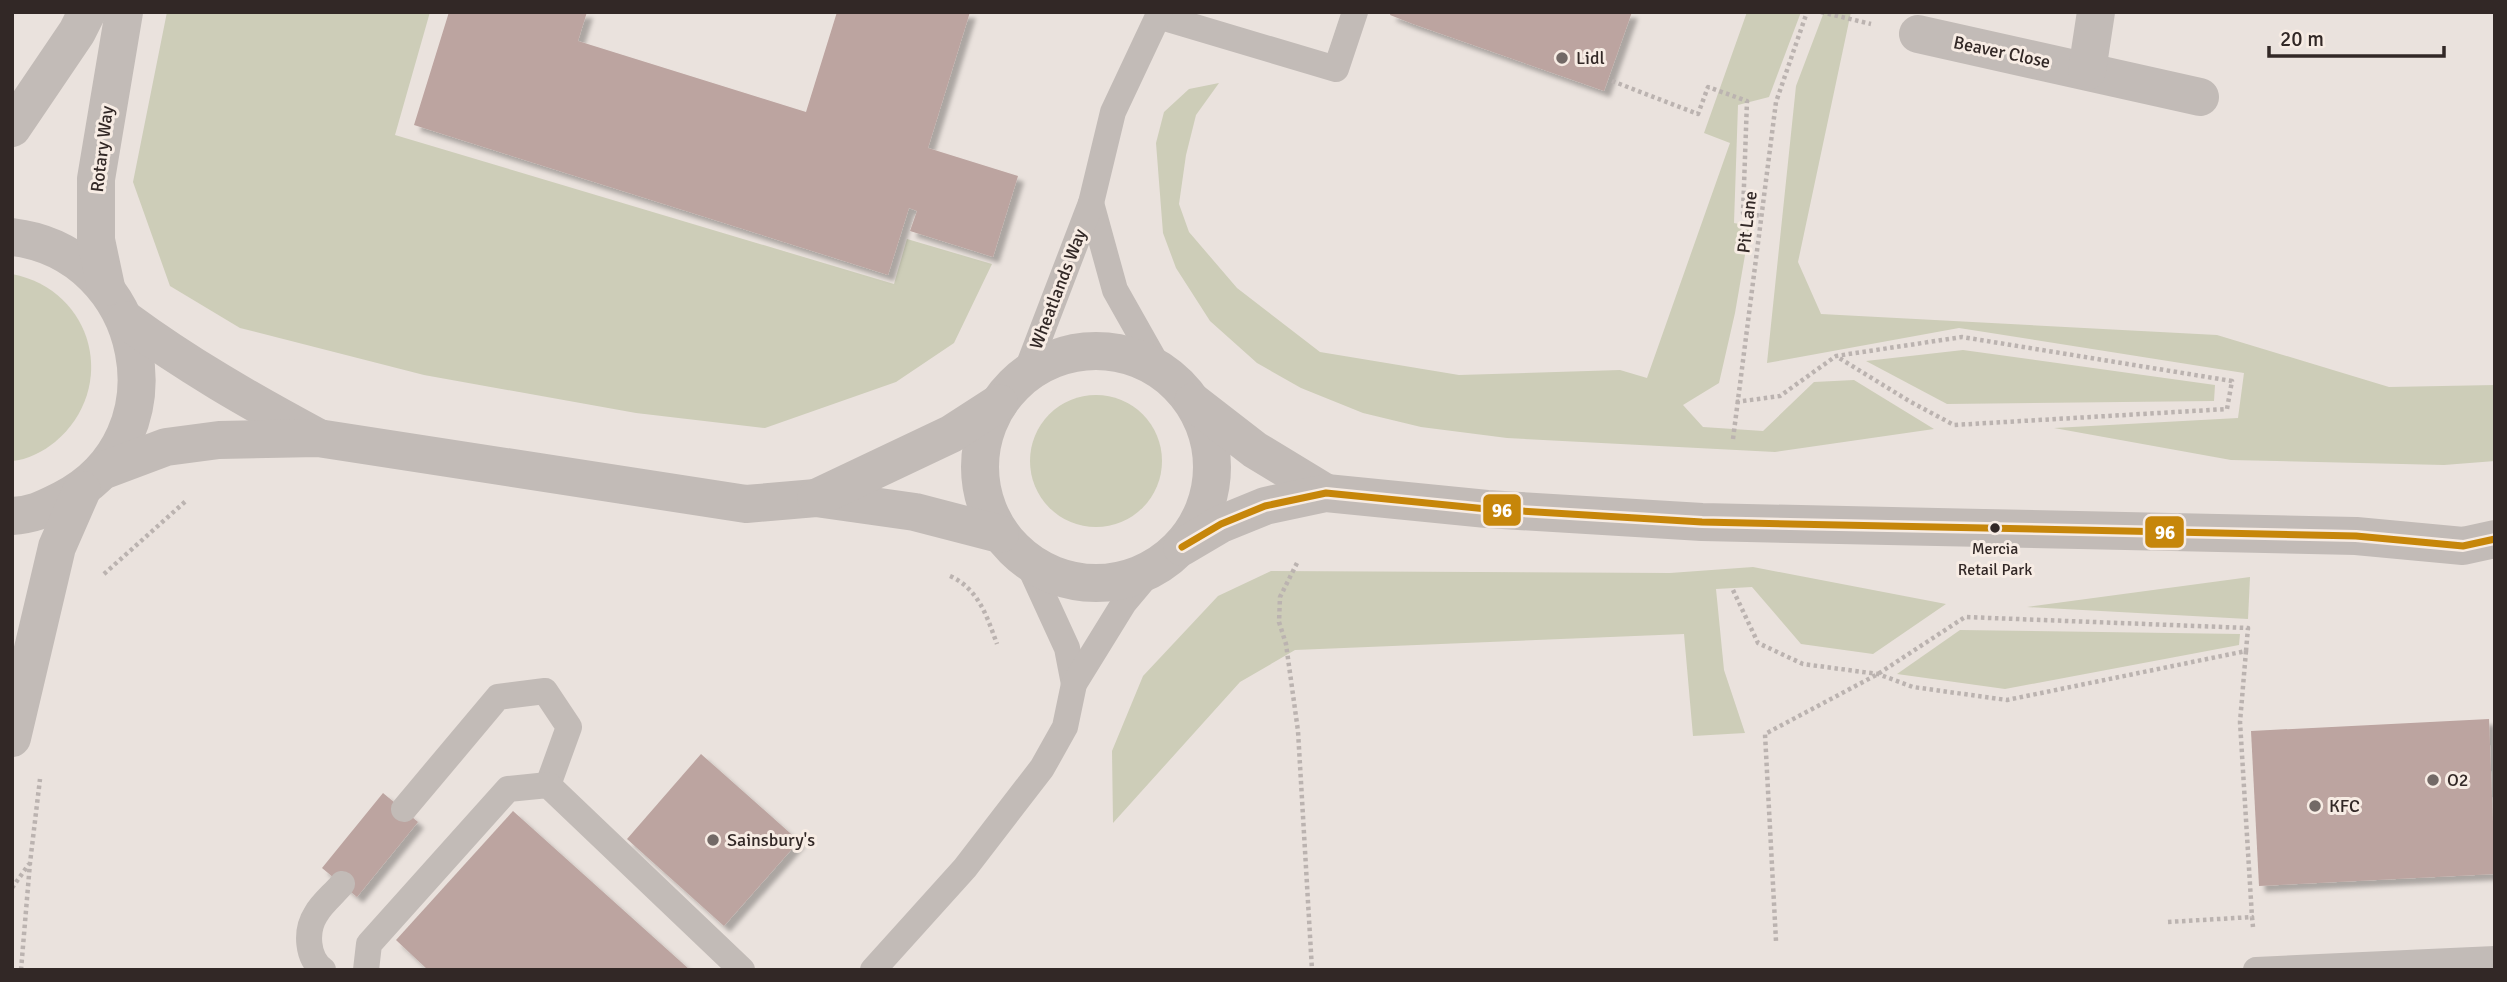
<svg xmlns="http://www.w3.org/2000/svg" width="2507" height="982" viewBox="0 0 2507 982" font-family="Signika,sans-serif">
	<style>
		.green { fill: #cdcdb8 }
		.building { fill: #bca4a0; filter: url(#shadow) }
		.lines { fill: none; stroke-linecap: round; stroke-linejoin: round }
		.path { stroke: #bbb3b0; stroke-width: 4.5; stroke-dasharray: 3.5 3.5; stroke-linecap: butt }
		.service { stroke: #c2bbb7; stroke-width: 26 }
		.minor { stroke: #c2bbb7; stroke-width: 38 }
		.tertiary { stroke: #c2bbb7; stroke-width: 38 }
		.bus-1-casing { stroke: #f7ece4; stroke-width: 12 }
		.bus-1 { stroke: #c6860a; stroke-width: 7 }
		.poi-dot { fill: #726966; stroke: #f7ece4; stroke-width: 2.5 }
		.bus-dot { fill: #322826; stroke: #f7ece4; stroke-width: 2.5 }
		.labels { text-anchor: middle; stroke-width: 6; stroke-linejoin: round; paint-order: stroke }
		.bus-label { font-size: 16px; fill: #322826; stroke: #f7ece4 }
		.street-label { font-size: 18px; fill: #322826; stroke: #f7ece4 }
		.poi-label { font-size: 18px; fill: #322826; stroke: #f7ece4; text-anchor: start }
		.line-badge { stroke: #f7ece4; stroke-width: 2.5 }
		.badge-label { font-size: 19px; text-anchor: middle; font-weight: bold; fill: #fff }
	</style>
	<defs>
		<filter id="shadow"><feDropShadow dx="6" dy="6" stdDeviation="2" flood-color="#0004"/></filter>
	</defs>
	<rect width="100%" height="100%" fill="#eae2dd"/>
	<g class="green">
		<polygon points="167,12 430,12 395,135 894,284 907,239 992,264 954,343 896,382 765,428 636,413 424,375 240,328 170,286 133,182"/>
		<polygon points="1747,12 1801,12 1769,97 1738,105 1734,223 1750,226 1735,313 1719,383 1683,405 1703,427 1763,431 1814,382 1854,380 1934,429 1775,452 1507,438 1421,427 1363,413 1301,388 1257,363 1210,321 1176,268 1163,233 1156,143 1164,112 1189,89 1219,83 1196,115 1186,155 1179,204 1189,232 1237,288 1320,352 1459,375 1620,370 1647,378 1730,143 1704,133"/>
		<polygon points="1824,12 1851,12 1798,262 1821,314 2217,335 2389,387 2495,385 2495,461 2444,465 2231,460 2054,428 2238,418 2244,373 1959,328 1767,363 1796,86"/>
		<path d="M12 274C94 290 119 388 55 442 44 451 27 460 12 461Z"/>
		<polygon points="1963,350 2215,385 2214,401 1947,404 1866,361"/>
		<circle cx="1096" cy="461" r="66"/>
		<polygon points="1753,567 1946,604 1873,654 1801,644 1752,587 1716,589 1724,670 1745,733 1693,736 1684,634 1295,650 1240,682 1113,823 1112,751 1143,676 1218,596 1271,571 1670,573"/>
		<polygon points="2250,577 2248,619 2027,607"/>
		<polygon points="1960,630 2240,634 2239,645 2005,689 1897,674"/>
	</g>
	<g class="building">
		<polygon points="449,12 587,12 578,41 806,112 837,12 970,12 928,148 1018,176 993,257 910,231 917,211 909,208 888,275 414,125"/>
		<polygon points="1391,12 1632,12 1604,91 1413,24 1390,15"/>
		<polygon points="2489,719 2495,874 2259,886 2251,731"/>
		<polygon points="701,754 799,841 724,926 627,839"/>
		<polygon points="383,793 418,822 357,897 322,868"/>
		<polygon points="513,811 690,970 428,970 396,940"/>
	</g>
	<g class="lines">
		<g class="path">
			<polyline points="1821,12 1871,24"/>
			<polyline points="1612,81 1698,114 1708,87 1747,101 1743,213 1762,216"/>
			<polyline points="1736,402 1780,396 1836,356 1962,337 2232,381 2227,409 1954,425 1909,401 1836,356"/>
			<polyline points="1733,439 1776,102 1807,12"/>
			<polyline points="1297,563 1280,597 1279,622 1286,644 1298,731 1312,970"/>
			<polyline points="104,574 187,500"/>
			<path d="M950 576C979 589 987 617 997 644"/>
			<polyline points="1733,590 1758,643 1803,664 1878,674 1913,687 2007,700 2246,651 2248,628 1965,617 1878,674 1765,734 1776,941"/>
			<polyline points="2246,651 2240,722 2252,917"/>
			<polyline points="12,888 29,864"/>
			<polyline points="2168,922 2252,917 2253,927"/>
			<polyline points="21,970 30,863 40,779"/>
		</g>
		<g class="service">
			<polyline points="1158,16 1336,69 1355,12"/>
			<polyline points="1091,203 1115,290 1159,368"/>
			<polyline points="1025,375 1091,203 1113,112 1160,12"/>
			<polyline points="1028,563 1067,648 1074,684"/>
			<polyline points="404,809 498,697 545,691 569,727 548,785"/>
			<path d="M323 970C307 958 305 931 316 914 322 903 334 894 342 884"/>
			<polyline points="366,970 369,944 508,789 548,785 742,970"/>
			<polyline points="873,970 965,868 1042,768 1065,727 1074,684 1124,603 1150,572"/>
			<polyline points="2256,970 2495,959"/>
		</g>
		<g class="minor">
			<polyline points="1918,34 2200,97"/>
			<polyline points="2087,71 2096,12"/>
		</g>
		<g class="tertiary">
			<polyline points="12,128 77,32 87,12"/>
			<path d="M12 237C147 253 185 438 62 500 44 509 33 515 12 516"/>
			<polyline points="106,287 96,240 96,179 124,12"/>
			<path d="M126 320C187 365 250 401 317 437"/>
			<circle cx="1096" cy="467" r="116"/>
			<polyline points="1193,402 1255,450 1326,493"/>
			<polyline points="102,471 166,447 219,440 318,438 746,504 816,498 915,512 1000,534"/>
			<polyline points="816,498 951,434 999,403"/>
			<polyline points="1182,547 1221,524 1265,506 1326,493 1487,509 1702,522 2356,536 2463,546 2495,539"/>
			<polyline points="12,738 57,547 82,490"/>
		</g>
		<defs>
			<polyline id="bus-1" points="1182,547 1221,524 1265,506 1326,493 1487,509 1702,522 2356,536 2463,546 2495,539"/>
		</defs>
		<use href="#bus-1" class="bus-1-casing"/>
		<use href="#bus-1" class="bus-1"/>
	</g>
	<g class="poi-dot">
		<circle cx="1562" cy="58" r="7"/>
		<circle cx="2433" cy="780" r="7"/>
		<circle cx="2315" cy="806" r="7"/>
		<circle cx="713" cy="840" r="7"/>
	</g>
	<circle class="bus-dot" cx="1995" cy="528" r="6"/>
	<g class="labels">
		<g class="bus-label">
			<text x="1995" y="554">Mercia<tspan x="1995" dy="21">Retail Park</tspan></text>
		</g>
		<g class="street-label">
			<text transform="translate(2002 52) rotate(12)" y="6">Beaver Close</text>
			<text transform="translate(102 149) rotate(-83)" y="6">Rotary Way</text>
			<text transform="translate(1747 222) rotate(-83)" y="6">Pit Lane</text>
			<text transform="translate(1058 289) rotate(-69)" y="6">Wheatlands Way</text>
		</g>
		<g class="poi-label">
			<text x="1576" y="64">Lidl</text>
			<text x="2447" y="786">O2</text>
			<text x="2329" y="812">KFC</text>
			<text x="727" y="846">Sainsbury's</text>
		</g>
	</g>
	<g class="line-badge">
		<rect x="1482" y="493" width="40" height="34" rx="7" fill="#c6860a"/>
		<rect x="2144" y="515" width="41" height="34" rx="7" fill="#c6860a"/>
	</g>
	<g class="badge-label">
		<text x="1502" y="517">96</text>
		<text x="2165" y="539">96</text>
	</g>
	<rect width="2507" height="982" fill="none" stroke="#322826" stroke-width="28"/>
	<path d="M2269 46v10h175v-10" fill="none" stroke="#322826" stroke-width="3.5"/>
	<text x="2280" y="46" font-size="21" fill="#322826" stroke="#f7ece4" stroke-width="5" paint-order="stroke">20 m</text>
</svg>
